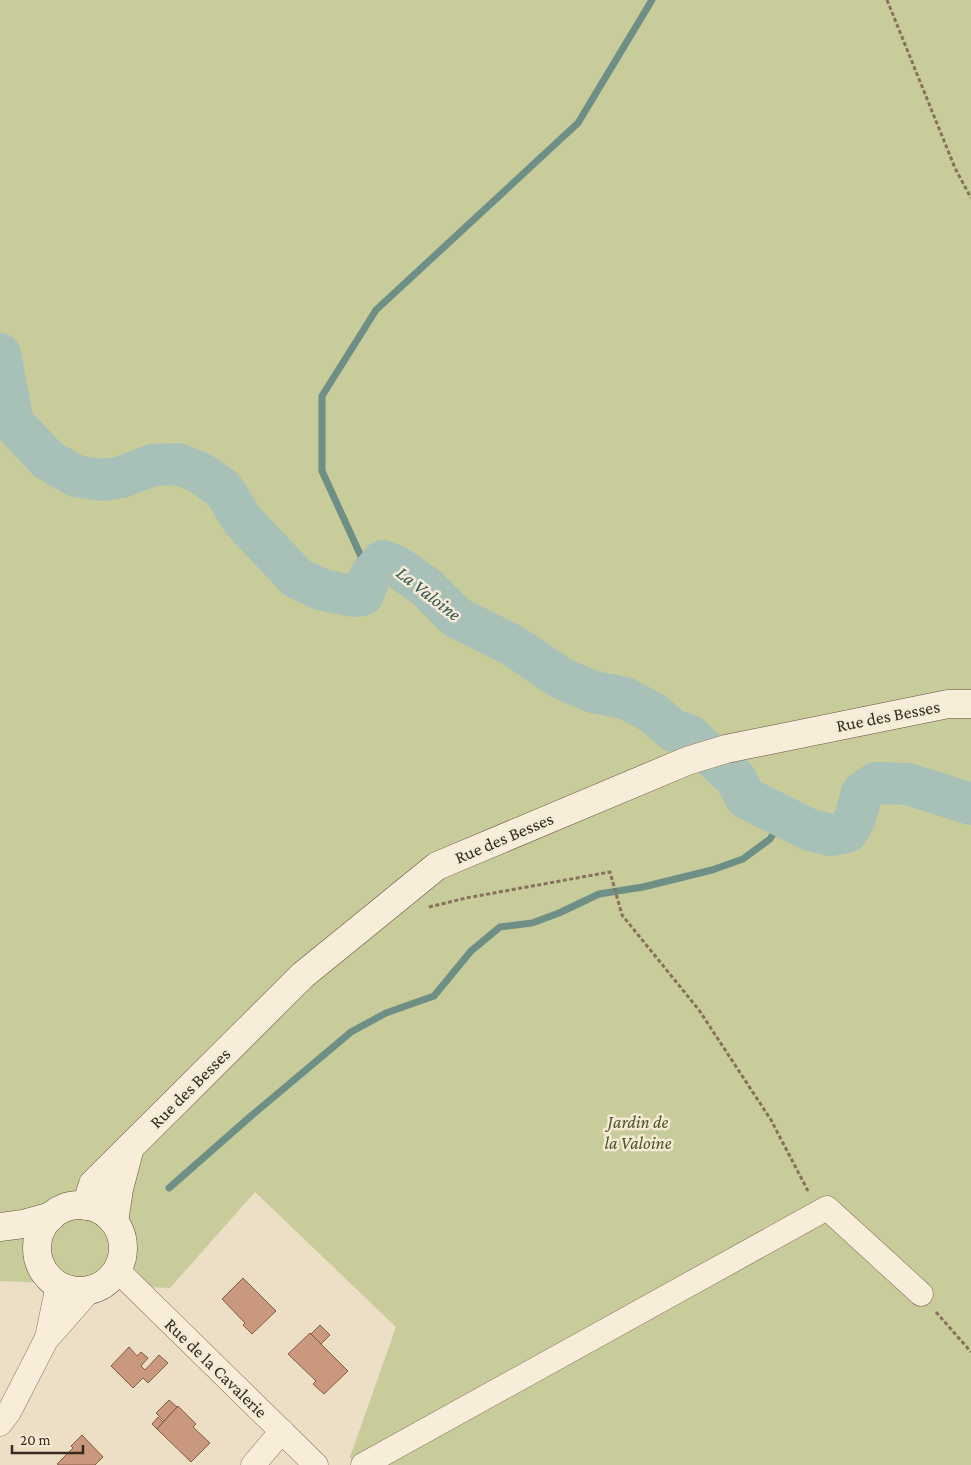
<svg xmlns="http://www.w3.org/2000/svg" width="971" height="1465" viewBox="0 0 971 1465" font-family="'Crimson Pro',serif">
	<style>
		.green { fill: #c8cb9a }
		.water { fill: #a7c1b8; stroke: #6e8f85 }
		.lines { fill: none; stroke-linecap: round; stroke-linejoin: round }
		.stream { stroke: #6e8f85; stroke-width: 7 }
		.river { stroke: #a7c1b8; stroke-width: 42 }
		.building { fill: #ca997d; stroke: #865a43 }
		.street-casing { stroke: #88715c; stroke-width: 25 }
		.secondary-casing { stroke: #69523f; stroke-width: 29 }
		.path { stroke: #88715c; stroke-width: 3; stroke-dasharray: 4 2.5; stroke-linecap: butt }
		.street { stroke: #f8edd9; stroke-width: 24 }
		.secondary { stroke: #f8edd9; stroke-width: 28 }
		.labels { text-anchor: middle; stroke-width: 5; stroke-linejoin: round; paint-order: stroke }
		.street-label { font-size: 18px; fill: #382a1f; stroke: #f5ead5 }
		.park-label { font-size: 18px; font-style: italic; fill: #4b5427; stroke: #f5ead5 }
		.water-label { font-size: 19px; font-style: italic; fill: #2f5753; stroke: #f5ead5 }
	</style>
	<rect width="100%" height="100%" fill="#eddfc6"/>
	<polygon class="green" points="0,0 971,0 971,1465 354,1465 350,1457 396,1327 255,1192 170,1288 0,1281"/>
	<g class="water">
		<path d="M0 354 13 422 48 460 76 476 103 480 122 477 152 465 178 464 199 472 223 489 243 521 297 578 323 590 353 596 363 595 370 576 383 561 398 567 426 587 456 617 512 645 561 678 593 692 625 698 653 713 674 731 689 735 683 741 674 744 631 708 619 704 597 702 578 699 562 693 552 687 543 678 514 658 491 646 474 633 462 629 451 630 446 627 428 604 399 577 393 575 384 577C378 584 379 594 372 600 357 612 330 601 314 596 308 595 301 594 296 590 280 579 266 563 252 549 246 543 239 537 234 530 231 526 231 520 229 516 225 503 216 490 204 484 186 474 166 471 146 475 136 478 127 484 117 486 92 491 63 484 43 467 38 462 33 455 28 450 16 435 3 421 0 402Z"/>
		<path d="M876 783 908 784 971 804V813C955 806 890 781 876 793 867 801 865 814 859 823L861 833 853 847 848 850C842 848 836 849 830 847L822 852 811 848 816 843 815 839 812 837 807 838C784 818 763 813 734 803L731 801 730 794 746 798 810 830 831 835 847 832 855 818 862 793Z"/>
	</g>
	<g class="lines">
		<g class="stream">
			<polyline points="370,576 322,471 322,396 376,310 578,123 652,0"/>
			<polyline points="169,1188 251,1116 351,1032 386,1013 434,996 471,951 500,927 532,923 559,913 599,894 643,887 712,870 743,859 770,839 782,820"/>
		</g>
		<polyline class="river" points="0,354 13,423 48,460 76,476 103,480 122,477 152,465 178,464 199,472 223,489 243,521 297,578 323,590 353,596 363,595 370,576 383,561 398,567 426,587 456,617 512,645 561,678 593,692 625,698 653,713 674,731 689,735 735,778 746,798 810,830 831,835 847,832 855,818 862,793 876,783 908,784 971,804"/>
	</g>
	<g class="building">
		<polygon points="243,1278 276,1311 252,1334 243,1325 245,1323 222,1299"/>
		<polygon points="320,1325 330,1335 321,1344 311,1334"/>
		<polygon points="310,1333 348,1371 324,1394 313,1384 316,1381 288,1354"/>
		<polygon points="129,1347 137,1356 141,1352 148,1358 141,1366 145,1370 159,1355 168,1363 148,1383 143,1378 133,1388 111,1366"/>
		<polygon points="169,1400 177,1407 164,1421 156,1413"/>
		<polygon points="178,1406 196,1424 193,1427 210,1443 191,1462 157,1429"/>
		<polygon points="158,1417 163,1422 157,1429 152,1424"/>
		<polygon points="82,1435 103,1457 95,1465 59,1465 57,1464 73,1448 71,1446"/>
	</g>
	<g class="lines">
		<defs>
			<g id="street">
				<polyline points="117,1270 316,1465"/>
				<polyline points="47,1338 58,1285"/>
				<polyline points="0,1424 9,1412 46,1340 90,1290"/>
				<polyline points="253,1465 282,1431"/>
				<polyline points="363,1465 827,1208 921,1294"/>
			</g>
			<g id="secondary">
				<circle cx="80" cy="1248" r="43"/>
				<polyline points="86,1206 93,1184 303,975 437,866 687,761 726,749 948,704 971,704"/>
				<polyline points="114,1222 119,1189 130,1147"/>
				<polyline points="0,1227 23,1224 52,1216"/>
			</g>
		</defs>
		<use href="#street" class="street-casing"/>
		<use href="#secondary" class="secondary-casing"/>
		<g class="path">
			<polyline points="887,0 955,168 971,198"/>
			<polyline points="429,907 466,898 610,872 622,915 699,1010 771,1120 808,1191"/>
			<polyline points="936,1312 971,1352"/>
		</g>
		<use href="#street" class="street"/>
		<use href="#secondary" class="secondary"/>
	</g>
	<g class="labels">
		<g class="street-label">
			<text transform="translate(888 716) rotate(-11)" y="6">Rue des Besses</text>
			<text transform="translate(504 838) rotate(-23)" y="6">Rue des Besses</text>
			<text transform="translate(190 1088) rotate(-45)" y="6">Rue des Besses</text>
			<text transform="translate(216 1368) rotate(44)" y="6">Rue de la Cavalerie</text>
		</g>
		<g class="park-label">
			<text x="638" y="1128">Jardin de<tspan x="638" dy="21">la Valoine</tspan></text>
		</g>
		<g class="water-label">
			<text transform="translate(429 593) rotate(38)" y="7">La Valoine</text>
		</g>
	</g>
	<path d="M12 1445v8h71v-8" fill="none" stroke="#382a1f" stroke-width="2.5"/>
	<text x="20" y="1445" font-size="15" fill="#382a1f" stroke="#f5ead5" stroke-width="4" paint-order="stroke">20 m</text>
</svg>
